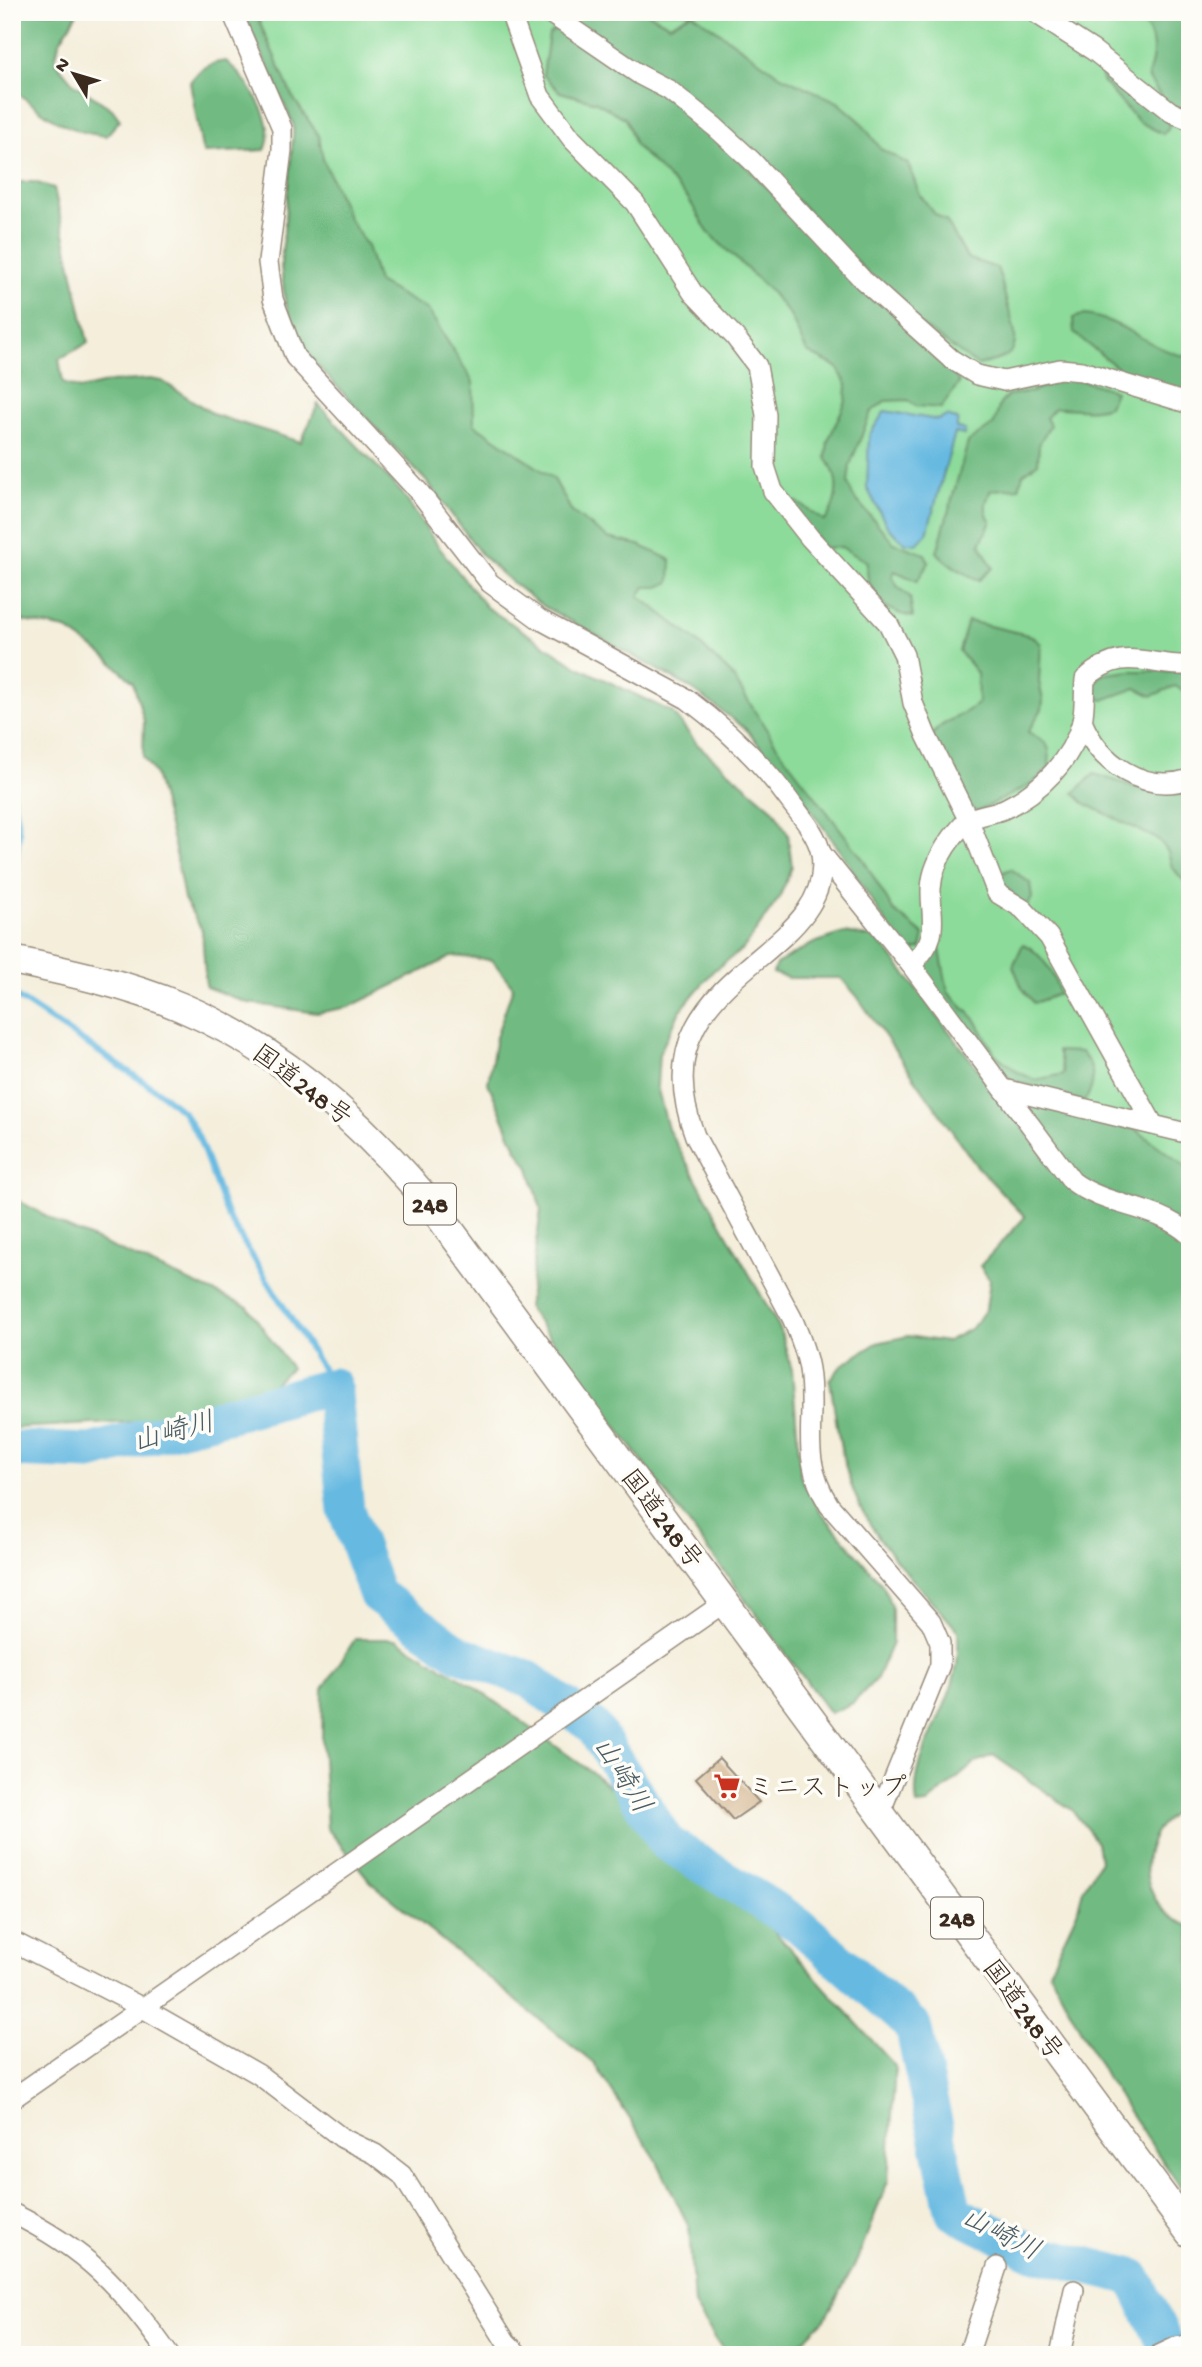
<svg xmlns="http://www.w3.org/2000/svg" width="1202" height="2367" viewBox="0 0 1202 2367" font-family="'Gochi Hand','Klee One',sans-serif">
	<style>
		.green { fill: #8cdb9a; stroke: #64825c; stroke-width: 2 }
		.forest { fill: #71bb82; stroke: #567250; stroke-width: 2 }
		.water { fill: #66b9e1; stroke: #507280; stroke-width: 2 }
		.lines { fill: none; stroke-linecap: round; stroke-linejoin: round }
		.stream { stroke: #66b9e1; stroke-width: 6 }
		.river { stroke: #66b9e1; stroke-width: 37 }
		.building { fill: #d1b188 }
		.minor-casing { stroke: #988c7c; stroke-width: 22 }
		.highway-casing { stroke: #988c7c; stroke-width: 31 }
		.minor { stroke: #fff; stroke-width: 19 }
		.highway { stroke: #fff; stroke-width: 28 }
		.labels { text-anchor: middle; stroke-width: 7; stroke-linejoin: round; paint-order: stroke }
		.shield { fill: #fdfcf7; stroke: #75695f; stroke-width: 2 }
		.shield-label { font-size: 24px; font-weight: bold; fill: #3b2a1e }
		.street-label { font-size: 26px; fill: #3b2a1e; stroke: #fdfcf7 }
		.poi-label { font-size: 26px; fill: #3b2a1e; stroke: #fdfcf7; text-anchor: start }
		.water-label { font-size: 28px; font-style: italic; fill: #4a5c62; stroke: #fdfcf7 }
	</style>
	<rect width="100%" height="100%" fill="#fdfcf7"/>
	<filter id="ink" filterUnits="userSpaceOnUse"><feTurbulence type="fractalNoise" baseFrequency=".0143" numOctaves="2"/><feDisplacementMap in="SourceGraphic" scale="14" xChannelSelector="R" yChannelSelector="G"/><feConvolveMatrix kernelMatrix="1 2 1 2 8 2 1 2 1" color-interpolation-filters="sRGB"/></filter>
	<filter id="wash" filterUnits="userSpaceOnUse"><feTurbulence type="fractalNoise" baseFrequency=".00686" numOctaves="4" result="noise"/><feDisplacementMap in="SourceGraphic" scale="28" xChannelSelector="R" yChannelSelector="G"/><feGaussianBlur stdDeviation="1.57" result="paint"/><feColorMatrix in="noise" values="0 0 0 0 0 0 0 0 0 0 0 0 0 0 0 0 0 1.4 0 .05"/><feComposite in="paint" operator="in"/></filter>
	<g filter="url(#wash)">
		<rect width="100%" height="100%" fill="#f4eedb"/>
		<polygon class="green" points="243,12 1190,12 1190,1227 1080,1181 794,787 746,729 707,698 541,605 503,575 481,554 429,484 312,360 285,301 281,265 294,126"/>
		<g class="forest">
			<path d="M12 12H78L59 43 55 61 74 84 112 109 120 120 106 136C67 133 42 113 12 88Z"/>
			<polygon points="243,12 255,12 292,96 319,136 323,159 348,217 367,246 378,282 428,310 473,382 474,424 554,479 572,512 608,538 639,545 671,560 670,582 659,587 645,587 639,596 693,638 731,674 779,749 863,859 893,910 924,935 921,948 910,952 896,939 839,849 794,787 746,729 685,684 541,605 503,575 481,554 429,484 312,360 294,330 285,301 281,265 294,126"/>
			<path d="M557 12H646L670 25 692 13 781 76 838 102 859 120 881 149 908 164 920 195 935 214 947 222 967 258 997 268C1003 282 1004 296 1009 310 1021 349 1018 357 977 365L911 318 758 160Z"/>
			<path d="M1129 12H1190V115L1166 104 1149 79 1148 75C1158 48 1154 27 1129 12Z"/>
			<path d="M558 28 675 103 704 125 956 376 959 383 941 408 916 406 908 400 885 401 871 412 850 465 848 483 853 496 894 543 925 554 929 563 917 581 895 571 892 576 898 587 910 597 913 617C883 612 865 592 867 562L841 547 825 548 789 508 797 502 825 521C839 501 841 478 826 458L828 441 846 401 847 385 837 367 807 352 790 315 769 290 708 232 688 198 635 145 626 119 596 102 560 92 543 75 549 34Z"/>
			<path d="M226 61C246 78 279 122 265 150L204 153 202 149 190 82C200 69 209 63 226 61Z"/>
			<polygon points="1102,66 1168,115 1169,127 1163,134 1139,122 1102,81"/>
			<polygon points="12,182 34,182 54,188 88,343 59,359 63,383 80,389 111,382 150,379 162,381 215,415 301,442 318,404 402,493 438,546 486,607 580,668 672,712 698,745 774,810 788,834 792,867 779,898 743,949 713,971 680,1011 659,1054 657,1086 668,1129 780,1329 792,1370 801,1478 821,1512 884,1587 892,1609 892,1643 877,1678 853,1703 830,1713 528,1308 541,1209 529,1168 516,1148 488,1083 496,1037 513,987 492,960 453,956 349,1007 317,1013 248,1003 206,987 202,930 184,899 174,845 155,774 143,757 144,721 133,682 106,657 66,629 12,619"/>
			<path d="M1083 315C1123 318 1151 352 1190 357V398L1128 376 1074 333 1073 318Z"/>
			<path d="M1068 376 1115 391 1109 406C1090 413 1075 407 1055 408L1046 418 1050 425 1039 444 1038 463 1023 474 1019 488 991 490C985 503 983 510 991 522L980 544 993 568 979 580C963 573 948 565 937 552L968 442 994 424 1000 404 1008 395 1032 392 1058 378Z"/>
			<path d="M968 621 1032 636 1041 644 1039 682 1043 700 1042 709 1028 732C1048 744 1051 742 1049 769L1030 785 977 812 965 805 929 740C942 718 959 720 978 703L977 673 959 651Z"/>
			<polygon points="1130,671 1190,671 1190,695 1175,686 1152,696 1136,688 1103,700 1090,698 1089,682 1105,674"/>
			<polygon points="1094,774 1142,789 1190,792 1190,888 1172,867 1168,852 1159,840 1084,803 1074,793"/>
			<polygon points="1011,869 1030,883 1032,898 1026,908 994,876"/>
			<path d="M844 933 874 938 886 949 1067 1185 1158 1221 1190 1243V1800C1179 1810 1160 1822 1154 1835 1136 1871 1151 1913 1190 1926V2201L1107 2079 1049 1971 1077 1912 1083 1890 1100 1861 1097 1842 1072 1810 993 1755 976 1762 927 1804 917 1805C909 1757 948 1715 956 1669 959 1657 958 1644 958 1631 924 1591 874 1543 855 1495 840 1458 836 1419 830 1380L842 1365 877 1343 908 1336 946 1342 972 1328 986 1309 990 1280 980 1266 1025 1217 976 1165 856 995 841 978H788L773 973 776 964 814 943Z"/>
			<path d="M1023 944C1041 952 1056 976 1059 994L1034 1003 1022 988 1013 966Z"/>
			<path d="M940 950 948 992 976 1020 995 1054 1018 1072 1035 1080 1064 1074 1058 1051 1081 1052C1095 1068 1097 1083 1084 1102L1003 1077 920 967 931 952Z"/>
			<polygon points="1019,1101 1135,1129 1190,1170 1190,1227 1080,1181"/>
			<polygon points="12,1197 64,1226 248,1307 291,1368 236,1417 12,1428"/>
			<polygon points="355,1639 396,1639 472,1685 590,1771 740,1893 895,2066 888,2181 857,2260 825,2319 789,2355 739,2355 723,2350 694,2305 689,2227 656,2159 594,2064 371,1882 327,1828 322,1741 323,1689"/>
		</g>
		<polygon class="water" points="885,411 938,420 947,416 958,420 956,428 965,430 964,435 955,433 927,533 917,544 906,543 888,528 867,488 869,435"/>
		<g class="lines">
			<g class="stream">
				<polyline points="12,793 19,832 12,903"/>
				<polyline points="12,994 162,1094 184,1113 198,1136 228,1217 333,1386"/>
			</g>
			<polyline class="river" points="12,1449 90,1452 333,1386 346,1510 377,1595 460,1654 528,1679 593,1726 667,1843 799,1925 913,2026 954,2213 1033,2252 1133,2277 1171,2355"/>
		</g>
		<g id="blocks">
			<polygon class="building" points="719,1758 759,1802 733,1820 696,1778"/>
		</g>
	</g>
	<g filter="url(#ink)">
		<use href="#blocks" fill-opacity="0" stroke="#988c7c" stroke-width="2"/>
		<g class="lines">
			<defs>
				<g id="minor">
					<path d="M232 12 282 128V150L268 262 273 299 295 357 420 493 490 583 539 619 687 699C727 729 763 763 792 804 803 818 818 836 821 854 837 961 632 972 695 1136L792 1318C799 1334 806 1351 809 1369 817 1421 798 1456 829 1505L931 1622 940 1643V1665L880 1813"/>
					<polyline points="510,12 540,96 572,139 635,203 693,293 735,337 757,366 766,415 765,466 773,491 810,538 888,623 904,655 913,703 926,735 969,821 997,893 1023,909 1049,937 1153,1124"/>
					<polyline points="548,12 640,75 669,90 715,127 751,160 863,280 951,359 977,375 1004,381 1060,369 1082,371 1190,404"/>
					<polyline points="1034,12 1094,51 1171,112 1190,120"/>
					<path d="M1082 721C1099 763 1143 794 1190 779"/>
					<path d="M821 853 911 965 1072 1181C1109 1209 1153 1203 1190 1235"/>
					<path d="M911 965C951 929 920 906 936 866 941 852 952 837 962 826 971 814 993 815 1006 808 1040 792 1072 759 1082 722 1085 709 1084 693 1085 679 1123 644 1148 667 1190 665"/>
					<polyline points="1004,1089 1190,1134"/>
					<polyline points="12,1941 141,2007 258,2074 342,2138 375,2154 402,2175 506,2342 519,2355"/>
					<polyline points="12,2099 725,1602"/>
					<path d="M12 2213C86 2249 122 2288 169 2355"/>
					<polyline points="968,2355 997,2267"/>
					<polyline points="1060,2355 1074,2290"/>
					<polyline points="1159,2355 1176,2347 1190,2345"/>
				</g>
				<path id="highway" d="M12 960C69 972 127 984 181 1007 281 1049 364 1124 432 1206L1190 2233"/>
			</defs>
			<use href="#minor" class="minor-casing"/>
			<use href="#highway" class="highway-casing"/>
			<use href="#minor" class="minor"/>
			<use href="#highway" class="highway"/>
		</g>
	</g>
	<defs>
		<symbol id="supermarket-bare" viewBox="-9 -9 18 18"><path d="M-6-5.5h2.5l.6 2H6L4.5 2H-2.5L-4.4-4H-6ZM-1.5 3.2a1.3 1.3 0 1 0 .1 0ZM3 3.2a1.3 1.3 0 1 0 .1 0Z" fill="#c8321e" stroke="#fdfcf7" stroke-width="2.5" paint-order="stroke"/></symbol>
	</defs>
	<g fill-rule="evenodd">
		<use href="#supermarket-bare" x="708" y="1767" width="38" height="38"/>
	</g>
	<g class="labels">
		<g class="shield">
			<rect x="404" y="1183.5" width="52" height="41" rx="5"/>
			<rect x="931" y="1897.5" width="52" height="41" rx="5"/>
		</g>
		<g class="shield-label">
			<text x="430" y="1212">248</text>
			<text x="957" y="1926">248</text>
		</g>
		<g class="street-label">
			<text transform="translate(303 1084) rotate(37)" y="9">国道248号</text>
			<text transform="translate(663 1518) rotate(53)" y="9">国道248号</text>
			<text transform="translate(1024 2009) rotate(54)" y="9">国道248号</text>
		</g>
		<g class="poi-label">
			<text x="748" y="1795">ミニストップ</text>
		</g>
		<g class="water-label">
			<text transform="translate(173 1430) rotate(-15)" y="10">山崎川</text>
			<text transform="translate(624 1774) rotate(58)" y="10">山崎川</text>
			<text transform="translate(1002 2232) rotate(27)" y="10">山崎川</text>
		</g>
	</g>
	<rect width="1202" height="2367" fill="none" stroke="#fdfcf7" stroke-width="42"/>
	<g transform="translate(74 74) rotate(308)" stroke="#fdfcf7" stroke-width="5" paint-order="stroke">
	<path d="M0-5L12 26L0 18L-12 26Z" fill="#3b2a1e"/>
	<text y="-10" font-size="19" font-weight="bold" text-anchor="middle" fill="#3b2a1e">N</text>
	</g>
</svg>
